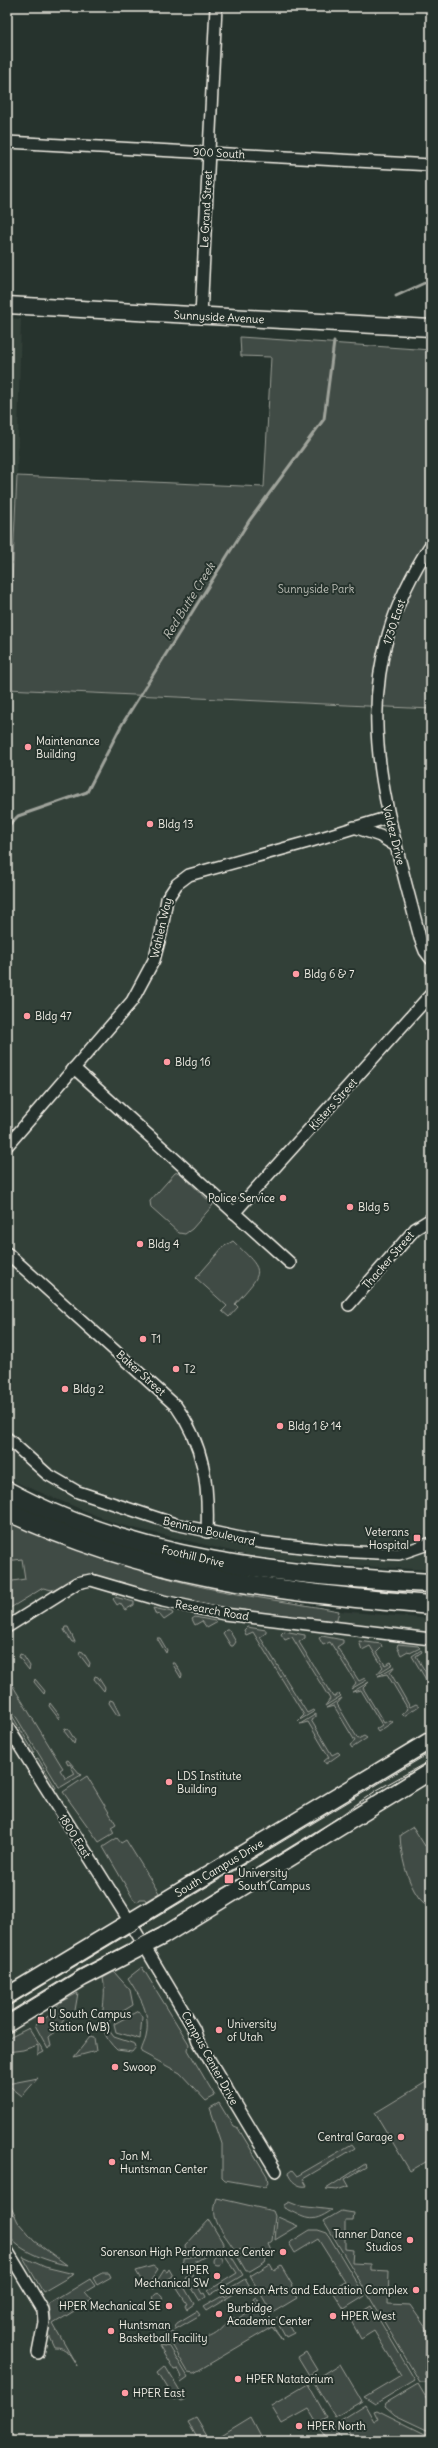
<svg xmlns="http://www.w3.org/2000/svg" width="438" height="2448" viewBox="0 0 438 2448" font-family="Delius,sans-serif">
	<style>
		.built { fill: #333f39 }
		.green { fill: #414b45; stroke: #9a9e96 }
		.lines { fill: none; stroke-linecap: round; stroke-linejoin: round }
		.stream { stroke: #9fa39b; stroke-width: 3 }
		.street-casing { stroke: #f4f1e8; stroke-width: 14 }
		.secondary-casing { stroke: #f4f1e8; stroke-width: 19 }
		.primary-casing { stroke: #f4f1e8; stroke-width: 21 }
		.street { stroke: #26332d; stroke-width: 11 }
		.secondary { stroke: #26332d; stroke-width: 16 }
		.primary { stroke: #26332d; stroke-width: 18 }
		.tram { stroke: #f4f1e8; stroke-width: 1 }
		.poi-dot { fill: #ff9aa2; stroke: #26332d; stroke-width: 1.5 }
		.labels { text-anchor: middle; stroke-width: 4; stroke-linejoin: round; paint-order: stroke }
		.street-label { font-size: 11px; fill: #f4f1e8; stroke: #26332d }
		.park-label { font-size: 11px; fill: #bebfb7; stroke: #26332d }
		.poi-label { font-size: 11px; fill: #f4f1e8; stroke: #26332d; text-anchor: start }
		.water-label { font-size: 12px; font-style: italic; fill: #bcbdb5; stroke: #26332d }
	</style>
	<rect width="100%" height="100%" fill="#26332d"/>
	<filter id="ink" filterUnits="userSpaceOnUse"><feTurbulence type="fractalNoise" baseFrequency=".025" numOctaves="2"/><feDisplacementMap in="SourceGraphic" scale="8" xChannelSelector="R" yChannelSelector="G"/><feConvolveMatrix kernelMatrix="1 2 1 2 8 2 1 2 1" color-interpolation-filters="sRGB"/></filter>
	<g filter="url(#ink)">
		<g class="built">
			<polygon points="7,318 21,319 17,476 7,659"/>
			<polygon points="7,689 431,709 431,1570 330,1564 252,1556 117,1524 15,1482 7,1476"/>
			<polygon points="7,1520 54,1541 115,1563 180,1581 339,1611 431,1619 431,2441 7,2441"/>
		</g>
		<g class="green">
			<polygon points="240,337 431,350 431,709 7,689 17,476 264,487 271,357 241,356"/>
			<polygon points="179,1172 213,1205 192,1229 185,1234 179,1233 151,1208 150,1201 175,1173"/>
			<path d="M233 1241C266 1273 265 1270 235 1304L238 1307 229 1317 222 1311 227 1306 196 1278 223 1247Z"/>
			<path d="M7 1520C63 1544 119 1565 178 1581 230 1595 285 1601 339 1611L336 1624 241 1611 174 1598 100 1577 83 1575 52 1590 43 1588 7 1610V1582L25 1579 22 1559 7 1561Z"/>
			<polygon points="115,1597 134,1602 134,1605 125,1610 120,1603 117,1605 113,1599"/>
			<polygon points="153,1608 172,1612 173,1614 164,1620 159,1614 156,1615"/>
			<polygon points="195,1617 215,1621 216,1623 207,1628 202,1621 195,1625 192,1619"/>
			<polygon points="65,1627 68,1627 75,1642 72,1642 64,1630"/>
			<polygon points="247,1627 266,1630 266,1633 260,1637 307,1713 313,1710 315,1711 298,1721 304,1715 253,1632 246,1635 244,1630"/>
			<polygon points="226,1630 229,1630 236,1642 233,1646 231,1646 223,1633"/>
			<polygon points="284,1631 305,1635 305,1638 299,1642 333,1697 339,1694 341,1696 325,1706 330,1699 292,1637 285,1640 281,1634"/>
			<polygon points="322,1636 343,1640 343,1643 337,1647 359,1681 365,1678 367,1680 351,1689 356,1683 330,1642 323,1645 319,1638"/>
			<polygon points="157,1638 160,1638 167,1650 166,1653"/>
			<polygon points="359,1641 381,1644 382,1647 377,1652 385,1665 391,1662 393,1664 377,1674 383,1667 370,1646 362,1650"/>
			<polygon points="398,1644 418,1646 420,1648 410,1653 408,1651 401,1655 397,1647"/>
			<polygon points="421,1650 422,1652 416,1656 431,1681 431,1688 412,1656"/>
			<polygon points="80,1651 83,1652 90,1663 89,1667 79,1654"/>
			<polygon points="20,1654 23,1655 30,1666 29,1670 19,1657"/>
			<polygon points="172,1663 175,1663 182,1675 181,1678"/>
			<polygon points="395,1666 390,1672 410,1707 416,1704 419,1706 404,1716 402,1714 408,1709 387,1674 378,1676"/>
			<polygon points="95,1676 98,1677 105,1688 104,1691 94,1679"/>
			<polygon points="8,1678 61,1765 63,1768 60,1770 66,1779 75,1774 70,1764 68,1765 66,1761 68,1760 81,1775 61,1787 59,1787 7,1702"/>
			<polygon points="35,1679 45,1691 44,1694 34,1682"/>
			<polygon points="369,1682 363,1688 384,1723 390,1720 393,1722 378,1732 376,1729 382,1725 361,1690 352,1692"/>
			<polygon points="342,1698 337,1704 358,1739 364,1736 367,1738 352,1748 350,1745 355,1741 334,1706 326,1708"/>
			<polygon points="110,1700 113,1701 120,1715 117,1715 109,1703"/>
			<polygon points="50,1703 60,1716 59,1719 49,1706"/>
			<polygon points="7,1707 34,1752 32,1753 7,1713"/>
			<polygon points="316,1714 316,1717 311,1720 332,1755 338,1752 340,1754 326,1764 324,1761 329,1757 308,1722 300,1724"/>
			<polygon points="65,1728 68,1729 75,1740 74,1744 64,1731"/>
			<polygon points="38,1758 56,1788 54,1789 35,1759"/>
			<polygon points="87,1776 116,1824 111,1827 114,1833 99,1842 63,1792"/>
			<path d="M413 1827 425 1846 431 1843V1908C427 1905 422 1902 419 1898 406 1880 401 1856 400 1835Z"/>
			<polygon points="117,1838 121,1843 126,1840 159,1893 146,1901 145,1899 140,1899 138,1902 134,1900 103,1847"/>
			<path d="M142 1967 189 2044 188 2050 215 2096 206 2101 180 2073 141 2052C142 2046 145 2042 146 2037 151 2013 140 1997 128 1978Z"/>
			<path d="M114 1972 130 1990 133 2005 110 2019 108 2029 114 2037 135 2044 136 2047 132 2052 117 2050C91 2026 109 2007 103 1978Z"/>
			<polygon points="78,1993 74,2016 67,2011 60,2027 49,2037 51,2045 48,2049 35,2025 50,2015 60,2002"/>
			<polygon points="138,2011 142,2017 140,2039 116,2032 114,2024"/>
			<polygon points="29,2028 44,2052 38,2055 38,2045 23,2050 7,2052 7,2039"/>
			<polygon points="90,2037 94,2038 96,2051 74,2057"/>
			<polygon points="38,2078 22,2096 7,2084"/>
			<polygon points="431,2079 431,2159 410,2171 375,2113"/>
			<polygon points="219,2103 233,2126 238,2128 267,2176 268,2183 265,2187 225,2180 222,2177 222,2144 210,2108"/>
			<path d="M352 2144 355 2148 303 2179 307 2186C299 2188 290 2181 288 2173L292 2170 297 2176Z"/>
			<polygon points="365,2164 366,2167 345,2179 349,2186 337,2190 326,2189"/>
			<path d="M217 2198 273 2211 275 2216 272 2241 268 2244 272 2253 234 2249C222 2230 209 2220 217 2198Z"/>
			<path d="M7 2199 18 2222 34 2241 67 2265C49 2262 11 2249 7 2230 5 2221 7 2209 7 2199Z"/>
			<path d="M289 2202 299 2206 332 2210C310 2225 306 2218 284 2208V2205Z"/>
			<polygon points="341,2211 354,2213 353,2220 345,2220 345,2249 353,2250 352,2263 371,2264 371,2270 389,2271 388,2304 410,2305 426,2328 425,2375 431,2375 431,2388 427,2382 420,2382 324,2221"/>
			<polygon points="278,2217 298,2226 275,2240 277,2219"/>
			<polygon points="209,2220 223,2243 223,2246 217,2249 186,2253 185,2246"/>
			<polygon points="310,2230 318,2230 327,2233 365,2296 344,2309 332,2290 345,2282 318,2239 295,2253 289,2243"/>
			<polygon points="209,2254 197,2261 196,2260 196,2263 185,2269 181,2263 184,2261 184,2258"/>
			<polygon points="230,2254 243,2275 210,2295 208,2291 237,2273 226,2257"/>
			<polygon points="236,2254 250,2255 250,2257 252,2255 265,2257 266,2259 265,2262 250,2271 246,2271"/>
			<circle cx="218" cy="2261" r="5"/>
			<polygon points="23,2257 45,2267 74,2274 43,2292"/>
			<polygon points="270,2264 274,2271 281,2266 297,2293 295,2295 297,2298 272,2313 250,2276"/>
			<polygon points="153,2266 158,2270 148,2285 144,2285 136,2271"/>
			<polygon points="169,2269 173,2276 152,2289 164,2270 167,2272"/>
			<polygon points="102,2273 109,2273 111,2277 97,2285 93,2278"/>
			<polygon points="191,2273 202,2294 204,2293 206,2297 200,2301 185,2277"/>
			<path d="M90 2279 95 2286 85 2292 92 2300 53 2324 77 2366C71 2357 67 2346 54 2347L48 2334 51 2320 49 2304Z"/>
			<polygon points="245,2279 252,2291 249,2293 245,2287 206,2311 203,2307 224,2295 225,2297 229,2294 227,2290"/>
			<polygon points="180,2280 194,2304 187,2309 185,2305 187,2304 174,2284"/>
			<circle cx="158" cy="2298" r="4.5"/>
			<path d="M256 2297 267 2314 263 2316 269 2325 272 2323 282 2340 272 2327 194 2373 188 2372 163 2329 173 2332 178 2340 183 2337C203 2344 221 2336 230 2317L237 2319 257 2307 253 2299Z"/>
			<polygon points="371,2306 415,2380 375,2404 364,2397 401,2375 374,2331 361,2339 350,2319"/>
			<polygon points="197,2311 200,2315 174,2330 177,2323"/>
			<polygon points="283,2315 294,2333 286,2337 276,2319"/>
			<polygon points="159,2345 170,2347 188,2377 181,2382 180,2379 182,2377 178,2369 174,2370"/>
			<polygon points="306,2352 317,2370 309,2375 298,2357"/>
			<polygon points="340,2364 362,2401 335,2417 313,2381"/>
			<polygon points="165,2366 185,2399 181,2401 178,2398 175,2400 158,2372"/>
			<polygon points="308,2384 327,2418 318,2424 309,2409 282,2424 271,2406"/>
			<polygon points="418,2384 431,2406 431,2432 395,2415 385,2406 386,2403"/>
			<polygon points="365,2405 374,2421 378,2419 374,2411 377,2410 431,2437 431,2441 353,2441 341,2420"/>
			<polygon points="251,2417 261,2436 253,2441 216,2441 215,2439"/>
			<polygon points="196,2418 210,2441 199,2441 188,2422"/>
			<polygon points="332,2424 343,2441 328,2441 321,2430"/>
		</g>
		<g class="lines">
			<g class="stream">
				<polyline points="396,296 431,280"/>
				<polyline points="7,827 18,816 87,792 121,726 249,521 324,419 334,342"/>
			</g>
			<defs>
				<g id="street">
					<polyline points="7,142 431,165"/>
					<polyline points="201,316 216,7"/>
					<path d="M431 544C340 683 383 792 420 938L425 951 431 959"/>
					<polyline points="354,827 380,836 396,846"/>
					<polyline points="74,1068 290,1263"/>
					<polyline points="7,1146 132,1001 154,960 161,934 167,899 177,884 189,875 308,842 389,817"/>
					<polyline points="234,1213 431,994"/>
					<path d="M7 1253 176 1406C204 1445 209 1485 207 1532"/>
					<polyline points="349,1305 415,1229 431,1219"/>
					<polyline points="7,1438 47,1474 78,1492 175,1524 259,1542 336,1551 399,1554 431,1543"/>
					<polyline points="7,1627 77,1583 91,1580 163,1601 224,1614 431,1639"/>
					<polyline points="7,1726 130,1922 194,2029 198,2041 276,2171"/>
					<polyline points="7,2250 43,2310 44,2322 38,2353"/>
				</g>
				<g id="secondary">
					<polyline points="7,305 431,328"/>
					<polyline points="7,1996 431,1740"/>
					<polyline points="7,2024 82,1978 163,1936 431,1771"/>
				</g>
				<g id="primary">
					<path d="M7 1491C137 1562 286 1575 431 1583"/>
					<path d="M7 1511C148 1577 278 1592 431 1605"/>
				</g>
			</defs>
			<use href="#street" class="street-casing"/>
			<use href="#secondary" class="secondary-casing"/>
			<use href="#primary" class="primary-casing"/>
			<use href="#street" class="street"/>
			<use href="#secondary" class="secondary"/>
			<use href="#primary" class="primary"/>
			<g class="tram">
				<polyline points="7,2007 431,1752"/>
				<polyline points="7,2015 80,1970 158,1929 314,1834 377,1790 431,1760"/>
			</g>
		</g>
	</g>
	<g class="poi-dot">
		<circle cx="28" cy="747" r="4"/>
		<circle cx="150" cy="824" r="4"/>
		<circle cx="296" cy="974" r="4"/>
		<circle cx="27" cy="1016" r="4"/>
		<circle cx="167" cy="1062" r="4"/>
		<circle cx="283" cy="1198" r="4"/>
		<circle cx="350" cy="1207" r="4"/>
		<circle cx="140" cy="1244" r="4"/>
		<circle cx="143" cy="1339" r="4"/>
		<circle cx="176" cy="1369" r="4"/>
		<circle cx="65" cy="1389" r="4"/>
		<circle cx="280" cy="1426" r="4"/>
		<rect x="413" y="1534" width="8" height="8" rx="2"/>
		<circle cx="169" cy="1782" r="4"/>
		<rect x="224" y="1874" width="10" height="10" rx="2"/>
		<rect x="37" y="2016" width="8" height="8" rx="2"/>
		<circle cx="219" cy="2030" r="4"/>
		<circle cx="115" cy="2067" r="4"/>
		<circle cx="401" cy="2137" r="4"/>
		<circle cx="112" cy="2162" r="4"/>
		<circle cx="410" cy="2240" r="4"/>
		<circle cx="283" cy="2252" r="4"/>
		<circle cx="217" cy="2276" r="4"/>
		<circle cx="416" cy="2290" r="4"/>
		<circle cx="169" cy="2306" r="4"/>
		<circle cx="219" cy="2314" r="4"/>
		<circle cx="333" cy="2316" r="4"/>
		<circle cx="111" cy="2331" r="4"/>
		<circle cx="238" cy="2379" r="4"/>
		<circle cx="125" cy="2393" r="4"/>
		<circle cx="299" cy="2426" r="4"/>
	</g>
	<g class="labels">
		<g class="street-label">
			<text transform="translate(219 153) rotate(3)" y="4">900 South</text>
			<text transform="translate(206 209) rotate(-87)" y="4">Le Grand Street</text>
			<text transform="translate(219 317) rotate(3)" y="4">Sunnyside Avenue</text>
			<text transform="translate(394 622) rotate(-71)" y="4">1730 East</text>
			<text transform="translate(394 835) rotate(76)" y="4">Valdez Drive</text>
			<text transform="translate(161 928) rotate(-77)" y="4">Wahlen Way</text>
			<text transform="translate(333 1104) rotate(-48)" y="4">Kisters Street</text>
			<text transform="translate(388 1260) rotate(-49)" y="4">Thacker Street</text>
			<text transform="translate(141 1373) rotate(42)" y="4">Baker Street</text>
			<text transform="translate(209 1531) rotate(13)" y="4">Bennion Boulevard</text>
			<text transform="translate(193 1556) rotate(13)" y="4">Foothill Drive</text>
			<text transform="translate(212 1610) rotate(10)" y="4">Research Road</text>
			<text transform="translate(75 1836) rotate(58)" y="4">1800 East</text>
			<text transform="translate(219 1868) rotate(-31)" y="4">South Campus Drive</text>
			<text transform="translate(210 2058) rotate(61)" y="4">Campus Center Drive</text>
		</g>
		<g class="park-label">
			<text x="316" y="593">Sunnyside Park</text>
		</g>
		<g class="poi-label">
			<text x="36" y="745">Maintenance<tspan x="36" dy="13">Building</tspan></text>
			<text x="158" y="828">Bldg 13</text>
			<text x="304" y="978">Bldg 6 &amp; 7</text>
			<text x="35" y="1020">Bldg 47</text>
			<text x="175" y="1066">Bldg 16</text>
			<text x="275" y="1202" text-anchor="end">Police Service</text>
			<text x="358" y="1211">Bldg 5</text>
			<text x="148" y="1248">Bldg 4</text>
			<text x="151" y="1343">T1</text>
			<text x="184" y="1373">T2</text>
			<text x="73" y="1393">Bldg 2</text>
			<text x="288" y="1430">Bldg 1 &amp; 14</text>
			<text x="409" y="1536" text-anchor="end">Veterans<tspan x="409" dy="13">Hospital</tspan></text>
			<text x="177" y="1780">LDS Institute<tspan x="177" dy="13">Building</tspan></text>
			<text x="238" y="1877">University<tspan x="238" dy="13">South Campus</tspan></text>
			<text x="49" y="2018">U South Campus<tspan x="49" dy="13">Station (WB)</tspan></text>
			<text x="227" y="2028">University<tspan x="227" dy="13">of Utah</tspan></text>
			<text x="123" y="2071">Swoop</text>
			<text x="393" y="2141" text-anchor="end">Central Garage</text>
			<text x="120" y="2160">Jon M.<tspan x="120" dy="13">Huntsman Center</tspan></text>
			<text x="402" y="2238" text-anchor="end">Tanner Dance<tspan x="402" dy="13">Studios</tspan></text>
			<text x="275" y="2256" text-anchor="end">Sorenson High Performance Center</text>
			<text x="209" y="2274" text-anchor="end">HPER<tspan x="209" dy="13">Mechanical SW</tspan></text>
			<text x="408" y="2294" text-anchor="end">Sorenson Arts and Education Complex</text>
			<text x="161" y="2310" text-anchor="end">HPER Mechanical SE</text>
			<text x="227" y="2312">Burbidge<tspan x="227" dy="13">Academic Center</tspan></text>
			<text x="341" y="2320">HPER West</text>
			<text x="119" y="2329">Huntsman<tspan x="119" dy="13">Basketball Facility</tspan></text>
			<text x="246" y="2383">HPER Natatorium</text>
			<text x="133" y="2397">HPER East</text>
			<text x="307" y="2430">HPER North</text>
		</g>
		<g class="water-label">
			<text transform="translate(189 601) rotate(-58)" y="4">Red Butte Creek</text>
		</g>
	</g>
	<rect width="438" height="2448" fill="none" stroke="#26332d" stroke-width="24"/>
	<rect x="12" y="12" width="414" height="2424" fill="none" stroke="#f4f1e8" stroke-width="1.5" filter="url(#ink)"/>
</svg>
